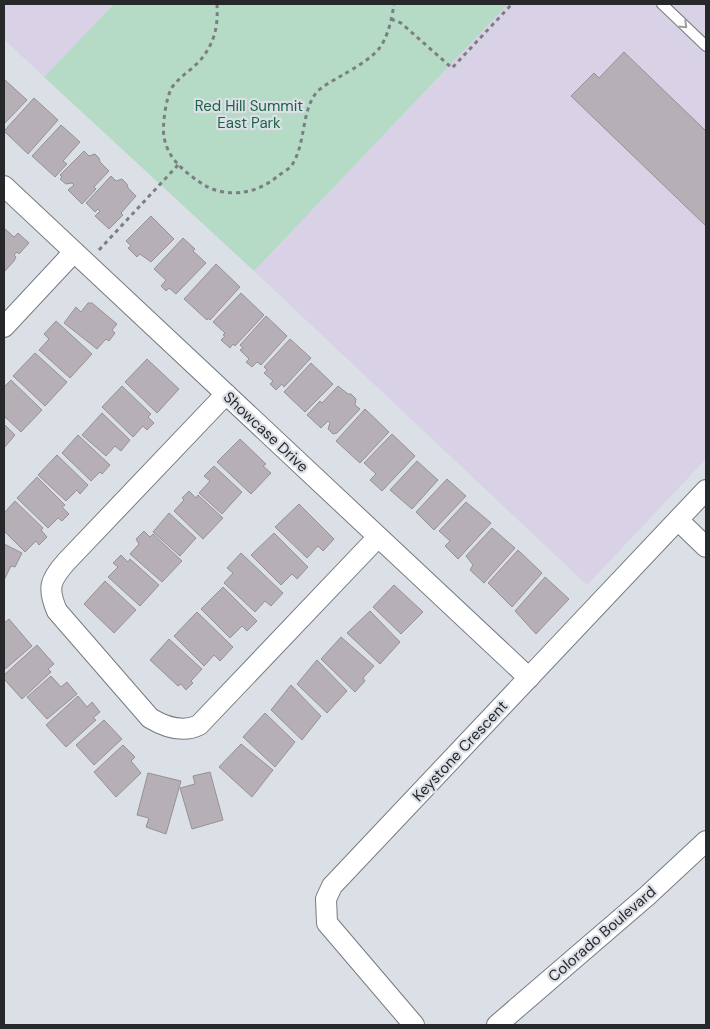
<svg xmlns="http://www.w3.org/2000/svg" width="710" height="1029" viewBox="0 0 710 1029" font-family="'DM Sans',sans-serif">
	<style>
		.education { fill: #d9d1e6 }
		.green { fill: #b5dac6 }
		.building { fill: #b6b0b6; stroke: #979197 }
		.lines { fill: none; stroke-linecap: round; stroke-linejoin: round }
		.lane-casing { stroke: #777b81; stroke-width: 12 }
		.street-casing { stroke: #777b81; stroke-width: 22 }
		.path { stroke: #7b7e82; stroke-width: 3; stroke-dasharray: 4 4; stroke-linecap: butt }
		.lane { stroke: #fff; stroke-width: 10 }
		.street { stroke: #fff; stroke-width: 20 }
		.oneway { stroke: #9d9e9f }
		.labels { text-anchor: middle; stroke-width: 4.5; stroke-linejoin: round; paint-order: stroke }
		.park-label { font-size: 15px; fill: #1d6446; stroke: #dbdfe6 }
		.street-label { font-size: 15px; fill: #26282a; stroke: #dbdfe6 }
	</style>
	<rect width="100%" height="100%" fill="#dbdfe6"/>
	<g class="education">
		<polygon points="4,4 114,4 44,77 4,39"/>
		<polygon points="508,4 706,4 706,459 587,585 254,271"/>
	</g>
	<polygon class="green" points="114,4 508,4 254,271 44,77"/>
	<g class="building">
		<polygon points="624,52 706,131 706,226 571,96 594,73 599,78"/>
		<polygon points="4,79 27,100 5,123 4,122"/>
		<polygon points="34,98 58,120 28,154 4,131"/>
		<polygon points="61,125 80,142 63,161 67,164 55,177 32,156"/>
		<polygon points="84,151 89,156 95,154 99,158 100,162 109,171 94,187 96,189 82,204 68,190 74,185 72,183 66,184 60,179 62,177 60,175"/>
		<polygon points="111,176 116,181 122,179 127,184 128,188 136,196 121,213 123,215 109,229 95,216 100,211 98,209 95,212 86,203"/>
		<polygon points="151,216 174,239 151,262 140,254 137,257 128,248 131,246 126,241"/>
		<polygon points="4,228 14,237 18,233 29,243 19,254 17,252 14,255 16,257 14,261 4,272"/>
		<polygon points="183,238 195,249 193,251 206,263 176,294 169,288 166,291 161,286 166,280 154,269"/>
		<polygon points="216,264 240,287 210,320 208,318 207,320 184,299"/>
		<polygon points="241,293 264,315 235,346 233,344 230,348 221,340 225,336 223,335 225,333 213,322"/>
		<polygon points="88,303 92,303 117,324 112,330 115,333 109,341 106,339 97,349 64,323 76,307 81,312"/>
		<polygon points="266,316 287,336 261,365 257,362 252,367 246,362 249,359 240,350 243,348 240,345"/>
		<polygon points="56,321 92,354 70,378 39,350 49,339 44,334"/>
		<polygon points="290,339 311,358 284,387 282,384 276,390 270,384 273,381 264,373 267,370 264,367"/>
		<polygon points="35,353 67,382 45,406 13,376"/>
		<polygon points="147,359 179,389 157,413 125,382"/>
		<polygon points="311,363 333,384 305,412 284,392"/>
		<polygon points="11,380 42,410 21,432 4,416 4,387"/>
		<polygon points="122,386 151,414 148,417 154,423 147,430 143,426 133,437 102,407"/>
		<polygon points="338,386 348,394 351,394 356,399 355,405 360,409 337,433 333,434 328,429 330,423 328,421 321,428 307,415 320,401 322,403"/>
		<polygon points="365,409 389,432 360,463 336,441"/>
		<polygon points="102,413 130,440 121,451 115,446 106,456 82,435"/>
		<polygon points="4,424 15,435 4,448"/>
		<polygon points="392,434 415,456 382,491 370,480 376,474 364,463"/>
		<polygon points="78,435 110,465 102,474 100,472 91,481 62,453"/>
		<polygon points="240,439 266,464 263,466 271,473 251,494 217,462"/>
		<polygon points="57,455 88,485 80,494 77,490 66,501 38,475"/>
		<polygon points="417,461 438,480 412,509 390,490"/>
		<polygon points="214,466 242,492 222,514 199,493 210,481 204,476"/>
		<polygon points="37,477 65,505 62,507 69,514 62,521 58,518 48,528 17,498"/>
		<polygon points="447,479 466,496 434,530 416,512"/>
		<polygon points="189,491 196,498 198,495 223,518 203,539 174,511 184,500 182,498"/>
		<polygon points="15,501 43,528 41,530 47,537 39,545 36,541 25,552 4,531 4,513"/>
		<polygon points="466,502 491,523 458,559 445,546 450,541 439,531"/>
		<polygon points="299,504 334,539 323,551 318,546 307,558 275,527"/>
		<polygon points="169,513 196,538 180,556 153,532"/>
		<polygon points="492,528 515,548 484,583 470,570 473,565 466,556"/>
		<polygon points="144,531 150,537 153,534 182,561 162,582 130,554 139,544 136,539"/>
		<polygon points="274,533 308,567 297,579 292,574 281,585 251,555"/>
		<polygon points="4,544 22,553 15,567 11,566 4,580"/>
		<polygon points="518,550 542,573 512,607 488,583"/>
		<polygon points="241,553 283,593 271,606 265,601 255,612 224,583 233,573 227,568"/>
		<polygon points="121,555 128,562 130,559 159,585 140,606 108,577 118,567 113,563"/>
		<polygon points="545,577 569,599 536,634 515,611"/>
		<polygon points="105,581 136,610 114,633 84,604"/>
		<polygon points="394,585 423,612 401,634 373,607"/>
		<polygon points="223,587 257,621 247,631 242,626 230,638 201,609"/>
		<polygon points="370,611 400,642 380,664 347,633"/>
		<polygon points="197,612 233,647 220,661 214,655 204,666 174,636"/>
		<polygon points="9,619 32,646 4,670 4,623"/>
		<polygon points="341,637 374,666 363,678 365,681 355,692 321,659"/>
		<polygon points="169,639 202,669 191,681 193,683 186,690 181,684 178,686 150,660"/>
		<polygon points="37,645 54,664 48,669 51,672 22,699 4,679 4,675"/>
		<polygon points="317,660 347,691 327,713 297,684"/>
		<polygon points="51,676 61,687 67,682 77,694 47,719 27,697"/>
		<polygon points="291,685 321,716 302,740 271,710"/>
		<polygon points="78,696 87,707 92,702 100,712 93,718 96,720 66,747 46,725"/>
		<polygon points="265,713 295,742 275,767 243,737"/>
		<polygon points="104,720 122,739 94,765 76,745"/>
		<polygon points="241,744 273,770 252,797 219,767"/>
		<polygon points="123,745 135,757 131,761 141,773 116,797 94,772"/>
		<polygon points="210,772 223,820 192,829 180,788 195,784 193,776"/>
		<polygon points="148,773 181,781 166,834 146,827 149,818 137,815"/>
	</g>
	<g class="lines">
		<defs>
			<polyline id="lane" points="662,4 706,46"/>
			<g id="street">
				<polyline points="4,186 529,678"/>
				<polyline points="4,327 74,252"/>
				<path d="M226 394 66 562C50 580 47 588 57 611L150 718C165 727 183 733 199 725L378 537"/>
				<polyline points="678,520 706,547"/>
				<polyline points="414,1025 327,923 326,899 332,886 706,490"/>
				<polyline points="497,1025 647,896 706,841"/>
			</g>
		</defs>
		<use href="#lane" class="lane-casing"/>
		<use href="#street" class="street-casing"/>
		<g class="path">
			<path d="M217 4C218 23 216 38 205 54 197 67 182 74 173 86 166 95 162 126 164 137 168 160 186 173 204 185 215 192 232 194 244 192 257 190 268 184 278 176 282 173 289 169 292 165 306 143 301 113 316 93 323 85 335 80 344 74 354 69 371 58 378 50 388 38 392 18 394 4"/>
			<polyline points="391,19 401,23 452,68 512,4"/>
			<polyline points="99,250 178,165"/>
		</g>
		<use href="#lane" class="lane"/>
		<use href="#street" class="street"/>
	</g>
	<defs><path id="oneway-chevron" d="M-2-3.5L2.5 0L-2 3.5" fill="none" stroke-width="1.6" stroke-linecap="round" stroke-linejoin="round" transform="scale(1.25)"/></defs>
	<use class="oneway" href="#oneway-chevron" transform="translate(684 25) rotate(44)"/>
	<g class="labels">
		<g class="park-label">
			<text x="249" y="111">Red Hill Summit<tspan x="249" dy="17">East Park</tspan></text>
		</g>
		<g class="street-label">
			<text transform="translate(266 432) rotate(43)" y="5">Showcase Drive</text>
			<text transform="translate(460 751) rotate(-47)" y="5">Keystone Crescent</text>
			<text transform="translate(602 934) rotate(-41)" y="5">Colorado Boulevard</text>
		</g>
	</g>
	<rect width="710" height="1029" fill="none" stroke="#26282a" stroke-width="10"/>
</svg>
